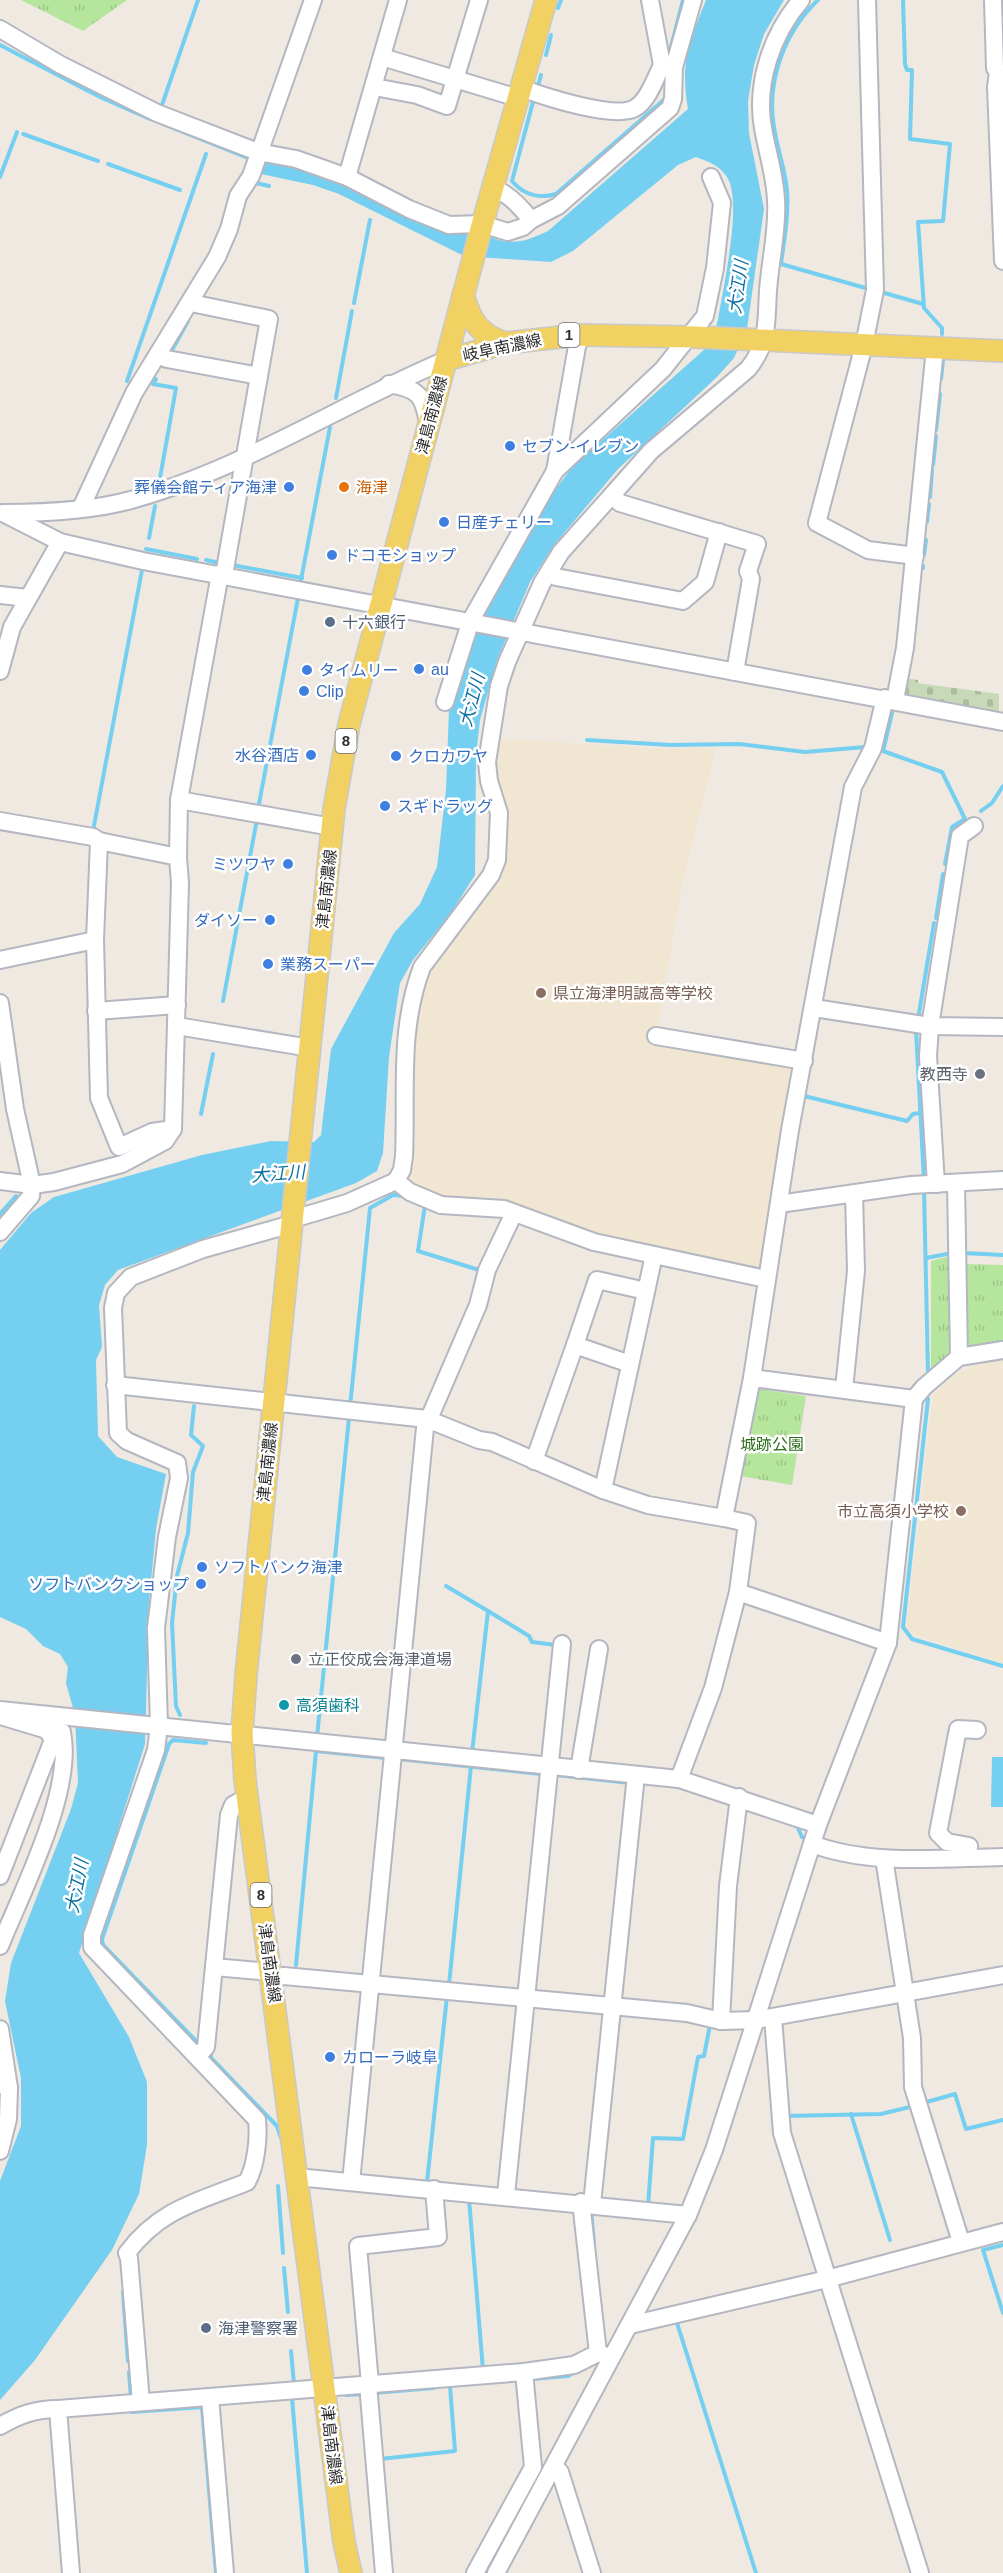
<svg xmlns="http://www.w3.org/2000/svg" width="1003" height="2573" viewBox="0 0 1003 2573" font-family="Helvetica,'Noto Sans JP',sans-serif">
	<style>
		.education { fill: #f0e6d1 }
		.cemetery { fill: url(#cemetery-stones) }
		.park { fill: url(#park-tufts) }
		.water { fill: #75cff0 }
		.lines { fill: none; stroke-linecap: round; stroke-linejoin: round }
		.stream { stroke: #75cff0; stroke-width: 4 }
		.minor-casing { stroke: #b4b7c1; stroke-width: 20 }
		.major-casing { stroke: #c9c9c9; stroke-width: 24 }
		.minor { stroke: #fff; stroke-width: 16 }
		.major { stroke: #f2d163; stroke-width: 21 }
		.shop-dot { fill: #3f7fe0; stroke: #fff; stroke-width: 2 }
		.food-dot { fill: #e8710a; stroke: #fff; stroke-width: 2 }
		.service-dot { fill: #5c6f8a; stroke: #fff; stroke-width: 2 }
		.education-dot { fill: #8d6e63; stroke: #fff; stroke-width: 2 }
		.worship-dot { fill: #6b7280; stroke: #fff; stroke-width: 2 }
		.culture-dot { fill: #0f9aa8; stroke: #fff; stroke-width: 2 }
		.labels { text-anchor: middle; stroke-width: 5; stroke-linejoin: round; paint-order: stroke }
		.shield { fill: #fff; stroke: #6d6d6d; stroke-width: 1.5 }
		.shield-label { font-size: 15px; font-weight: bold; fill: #2e2e2e }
		.street-label { font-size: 16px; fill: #2e2e2e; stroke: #fff }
		.shop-label { font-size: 16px; fill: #366cbe; stroke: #fff; text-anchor: start }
		.food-label { font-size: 16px; fill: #c56008; stroke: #fff; text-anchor: start }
		.service-label { font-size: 16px; fill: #4e5e75; stroke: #fff; text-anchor: start }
		.education-label { font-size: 16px; fill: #785e54; stroke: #fff; text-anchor: start }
		.worship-label { font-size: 16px; fill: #5b616d; stroke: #fff; text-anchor: end }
		.park-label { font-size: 16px; fill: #2c6e1b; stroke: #fff }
		.culture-label { font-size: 16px; fill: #0d838f; stroke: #fff; text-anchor: start }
		.water-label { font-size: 18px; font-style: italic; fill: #0d6fa3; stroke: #fff }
	</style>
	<defs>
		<pattern id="cemetery-stones" width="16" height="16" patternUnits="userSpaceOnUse" patternTransform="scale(1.5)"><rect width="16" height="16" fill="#c8d9b8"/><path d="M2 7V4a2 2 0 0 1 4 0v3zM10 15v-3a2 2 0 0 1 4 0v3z" fill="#acbb9e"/></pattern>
		<pattern id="park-tufts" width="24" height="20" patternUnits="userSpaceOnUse" patternTransform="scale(1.5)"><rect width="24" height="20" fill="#b6e59e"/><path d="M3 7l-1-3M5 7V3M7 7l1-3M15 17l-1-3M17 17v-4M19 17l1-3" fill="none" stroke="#9dc588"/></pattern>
	</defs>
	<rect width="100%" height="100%" fill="#efe9e1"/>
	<g class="education">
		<polygon points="494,738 658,749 716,748 681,890 655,1043 792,1066 760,1266 754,1271 443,1203 407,1182 408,1060 426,971 488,884 496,797"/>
		<polygon points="1003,1357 1003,1663 911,1633 907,1626 933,1395 958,1373 993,1358"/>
	</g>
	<polygon class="cemetery" points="905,678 918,680 918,683 999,694 999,712 902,693"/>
	<g class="park">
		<polygon points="21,0 127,0 83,31"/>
		<polygon points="950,1256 950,1351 947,1359 931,1372 931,1261"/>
		<polygon points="964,1264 1003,1265 1003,1343 967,1346"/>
		<polygon points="758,1389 806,1396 792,1485 740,1476"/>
	</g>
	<g class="water">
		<path d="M706 0H784L764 34 754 65 748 101 749 133 764 209 747 329 734 358 717 377 618 469 554 545 530 582 497 660 480 720 476 756 475 875 451 913 413 960 400 983 389 1057 383 1153 377 1171 356 1183 118 1270 105 1285 99 1305 102 1347 96 1360 98 1436 117 1457 166 1474 156 1529 149 1602 145 1744 79 1953 129 2037 147 2082V2145L139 2194 112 2250 35 2360 0 2400V2181L21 2126V2078L5 2001 11 1963 71 1809 78 1783 75 1715 66 1683 68 1667 60 1654 43 1646 26 1629 0 1617V1250L31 1213 54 1197 202 1155 271 1141 314 1142 321 1135 331 1049 394 933 420 904 437 867 446 790 449 709 483 614 537 515 572 467 705 349 713 338 718 320C723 288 743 202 727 177 719 165 709 162 696 157L678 165 573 251 551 262 464 256 339 194 313 185 261 174 267 158 336 179 499 240C518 245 530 239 548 231L688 109C680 61 689 44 706 0Z"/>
		<polygon points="992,1757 1003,1757 1003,1807 991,1807"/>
	</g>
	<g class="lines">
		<g class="stream">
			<path d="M818 0C785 31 766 81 774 127 777 148 785 169 787 190 789 215 784 240 781 264L869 289"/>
			<polyline points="903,0 905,64 907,70 912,70 910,139 950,144 943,221 918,222 924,308 942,328 942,334"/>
			<polyline points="558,8 561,0"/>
			<polyline points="0,45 100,97 150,119"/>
			<polyline points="670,51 683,0"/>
			<polyline points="546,55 551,35"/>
			<polyline points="537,89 541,75"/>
			<path d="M534 98 512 181C524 195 539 199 556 194L666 98"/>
			<polyline points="162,105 198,0"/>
			<polyline points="163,124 253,160"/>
			<polyline points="23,134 98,161"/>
			<polyline points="108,164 180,190"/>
			<polyline points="0,177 17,132"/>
			<polyline points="253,187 256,183 269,186"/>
			<polyline points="881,292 923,304"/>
			<polyline points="354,303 370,220"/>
			<polyline points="171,352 188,321"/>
			<polyline points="156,379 153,384 176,388 160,478"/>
			<polyline points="941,379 943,360"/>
			<polyline points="127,381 206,154"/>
			<polyline points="336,398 352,311"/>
			<polyline points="936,430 940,394"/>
			<polyline points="933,465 936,436"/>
			<polyline points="930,497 932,469"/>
			<polyline points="927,522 929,504"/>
			<polyline points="149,538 155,506"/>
			<polyline points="146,549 197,559"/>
			<polyline points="924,555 926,540"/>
			<polyline points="206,560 220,563"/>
			<polyline points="232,565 302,578"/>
			<polyline points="923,568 923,566"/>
			<polyline points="301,580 330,427"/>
			<polyline points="892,713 883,751 942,772 965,819"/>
			<polyline points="587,740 670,745 739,744 805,752 866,747"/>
			<polyline points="258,809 298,598"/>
			<polyline points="981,811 992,803 1003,786"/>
			<polyline points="93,831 142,570"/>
			<polyline points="945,864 952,827 965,819"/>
			<polyline points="936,918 943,874"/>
			<polyline points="223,1001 257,819"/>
			<polyline points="918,1019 934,923"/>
			<polyline points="916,1030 924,1180"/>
			<polyline points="804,1096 907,1121 913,1114 920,1113"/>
			<polyline points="201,1114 213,1054"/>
			<polyline points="924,1189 928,1374"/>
			<polyline points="425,1205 418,1251 479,1270"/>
			<polyline points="0,1214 16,1196"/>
			<polyline points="963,1253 1003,1255"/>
			<polyline points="926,1258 952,1253"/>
			<polyline points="928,1399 903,1627 912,1639 1003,1666"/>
			<polyline points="350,1407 370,1208 393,1195 404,1196"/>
			<polyline points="446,1586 488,1611 472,1753"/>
			<polyline points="488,1611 529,1636 532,1642 556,1645"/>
			<polyline points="180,1715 176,1706 172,1623 177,1576 188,1533 193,1472 203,1446 191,1435 194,1406"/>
			<polyline points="317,1737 349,1418"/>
			<polyline points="399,1759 541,1774"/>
			<polyline points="556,1775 630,1783"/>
			<polyline points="796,1824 802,1837 806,1838"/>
			<polyline points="296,1965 316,1751 386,1758"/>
			<polyline points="449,1985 471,1766"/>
			<polyline points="202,2044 198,2043 103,1945 102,1939 169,1744 173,1740 206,1743"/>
			<polyline points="210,2050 211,2058 277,2126 281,2138"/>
			<polyline points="923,2103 955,2094 966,2129 1003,2120"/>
			<polyline points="851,2114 890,2240"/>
			<polyline points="785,2116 881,2114 914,2106"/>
			<polyline points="427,2182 447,1996"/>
			<polyline points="278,2186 283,2253"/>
			<polyline points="469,2199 483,2370"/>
			<polyline points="648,2206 653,2138 683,2139 698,2057 704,2056 710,2025"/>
			<polyline points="591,2211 594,2243"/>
			<polyline points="1003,2245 983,2250 1003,2313"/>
			<polyline points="284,2268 288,2312"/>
			<polyline points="123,2292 128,2361"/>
			<polyline points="677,2323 756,2573"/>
			<polyline points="291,2351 294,2384"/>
			<polyline points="129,2372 131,2398"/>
			<polyline points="532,2379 568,2376 577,2371"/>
			<polyline points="373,2393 434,2388"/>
			<polyline points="346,2395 363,2394"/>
			<polyline points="289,2398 292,2398 307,2573"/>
			<polyline points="132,2409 132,2412 202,2407 216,2573"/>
			<polyline points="380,2459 455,2451 450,2386"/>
		</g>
		<defs>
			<g id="minor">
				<polyline points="650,0 662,65 673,66"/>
				<polyline points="867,0 875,290 864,345 817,523 868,550 915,556"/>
				<polyline points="993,0 995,68 998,73 996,87 1003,261"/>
				<polyline points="0,29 61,65 157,113 258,152 296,159 347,177 409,209 449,225 482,224 508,232 523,227 531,220"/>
				<polyline points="382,57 518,98"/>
				<polyline points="374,87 417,95 447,106 479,0"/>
				<path d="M521 88C543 96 615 120 635 108 648 101 656 77 662 65"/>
				<polyline points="347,177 398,0"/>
				<path d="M493 188C508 193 521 207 531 220L558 206 670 108 673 99 674 67 693 0"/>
				<polyline points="158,355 167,359 259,376 269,319 191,303"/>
				<path d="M389 384C418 389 423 394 428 423"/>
				<polyline points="555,471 579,335"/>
				<path d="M612 495 651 451 748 369C769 343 766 323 768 291 770 261 778 230 776 200 775 175 767 152 763 128 755 83 772 34 801 0"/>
				<polyline points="81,508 134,393 217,257 229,229 238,196 251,176 313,0"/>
				<polyline points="3,513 60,542 143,561 1003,722"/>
				<path d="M4 513C46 513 91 511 131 500 241 470 341 404 446 360"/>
				<polyline points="550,570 556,577 683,601 705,582 719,532"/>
				<polyline points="224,575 259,376"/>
				<polyline points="0,595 28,598"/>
				<polyline points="0,671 12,627 60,542"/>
				<polyline points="895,700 905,648 935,348"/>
				<polyline points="445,702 471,620 555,471 663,369 705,316 715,268 722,203 711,177"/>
				<polyline points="179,800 332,827"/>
				<polyline points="0,821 93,837 99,841"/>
				<polyline points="0,960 95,940"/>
				<polyline points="0,1003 15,1109 32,1185 31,1196 0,1232"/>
				<polyline points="814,1008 930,1026 1003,1027"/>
				<polyline points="96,1011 177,1005"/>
				<polyline points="177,1026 310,1048"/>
				<polyline points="656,1036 804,1061"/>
				<polyline points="173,1129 152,1132 119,1147 99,1098 95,940 99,841 178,857"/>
				<polyline points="0,1181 32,1185 54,1182 122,1164 165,1141 173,1129 180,883 178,857 179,800 220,574"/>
				<path d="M396 1181 402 1170 404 1156C407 1090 398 1031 422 967L491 875 497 860 499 813 489 781 487 762 499 686 507 662 542 583 561 552 612 495 620 503 757 544 748 571 751 579 735 672"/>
				<polyline points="956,1183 959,1357"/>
				<polyline points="936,1184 928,1056 930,1026 960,836 974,826"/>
				<polyline points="779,1204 911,1185 1003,1180"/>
				<polyline points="293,1219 347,1203 396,1181 410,1192 441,1205 504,1209 594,1242 766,1279"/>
				<polyline points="575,1345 597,1280 646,1291"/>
				<polyline points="752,1378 914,1399"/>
				<polyline points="115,1385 427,1419 479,1440 492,1442 603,1490 648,1505 724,1518 752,1378 790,1130 853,787 873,748 885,698"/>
				<polyline points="844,1389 856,1271 854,1193"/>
				<polyline points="534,1461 575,1345 630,1364"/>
				<polyline points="603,1490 654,1255"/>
				<polyline points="724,1518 747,1523 738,1592 888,1643"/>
				<polyline points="0,1710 679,1779 818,1825"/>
				<polyline points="579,1770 599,1649"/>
				<polyline points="679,1779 713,1688 738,1592"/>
				<path d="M812 1844C871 1866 941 1858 1003 1857"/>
				<polyline points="884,1858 912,2038 913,2087 961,2242"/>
				<polyline points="968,1858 969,1846 947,1842 938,1833 958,1729 977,1730"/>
				<polyline points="0,1876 53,1740 47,1730 4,1717"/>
				<path d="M0 1946C23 1889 74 1791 62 1732L47 1730"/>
				<polyline points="214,1967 271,1972"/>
				<polyline points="272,1977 284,1976 687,2013 721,2021 756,2020 1003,1975"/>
				<polyline points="773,2017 782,2133 920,2573"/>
				<polyline points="721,2021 728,1886 739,1797"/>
				<polyline points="0,2029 9,2088"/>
				<polyline points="198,2056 206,2047 229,1815 233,1805 247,1797"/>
				<polyline points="0,2084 9,2088 8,2119 0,2151"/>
				<polyline points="297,2177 688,2215"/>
				<polyline points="351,2182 425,1428 478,1305 487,1270 514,1213"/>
				<polyline points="506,2195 562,1644"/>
				<polyline points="581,2202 598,2353 607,2356"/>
				<polyline points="592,2204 636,1775"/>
				<polyline points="630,2325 827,2279 1003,2232"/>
				<polyline points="368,2384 384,2573"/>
				<polyline points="370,2384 358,2246 438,2237 434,2189"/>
				<polyline points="210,2397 225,2573"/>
				<path d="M141 2402 129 2258 127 2253C160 2209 197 2202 247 2182 256 2166 259 2138 257 2120L92 1947V1935L156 1750 159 1726 156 1628 167 1537 179 1478 177 1463 127 1441 118 1433 113 1308 116 1293 131 1277 203 1249 292 1224"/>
				<path d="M0 2426C19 2415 35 2409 58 2409"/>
				<polyline points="554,2466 560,2472 592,2573"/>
				<polyline points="71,2573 58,2409 524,2372 574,2365 598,2353"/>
				<polyline points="475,2573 533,2467 524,2372"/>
				<polyline points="496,2573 688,2215 714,2150 818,1825 888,1643 914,1399 924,1387 959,1357 1003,1350"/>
			</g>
			<g id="major">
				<path d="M463 295C471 321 479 335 506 343"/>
				<polyline points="446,360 506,343 579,335 695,337 1003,351"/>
				<polyline points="351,2573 344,2542 245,1780 242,1733 246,1675 334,809 349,724 481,229 546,0"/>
			</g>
		</defs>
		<use href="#minor" class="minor-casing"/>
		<use href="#major" class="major-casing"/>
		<use href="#minor" class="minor"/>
		<use href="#major" class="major"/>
	</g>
	<g class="shop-dot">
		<circle cx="510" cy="446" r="6"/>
		<circle cx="289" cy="487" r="6"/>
		<circle cx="444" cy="522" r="6"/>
		<circle cx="332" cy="555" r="6"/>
		<circle cx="419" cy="669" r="6"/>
		<circle cx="307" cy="670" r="6"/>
		<circle cx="304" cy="691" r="6"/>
		<circle cx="311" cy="755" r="6"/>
		<circle cx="396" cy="756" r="6"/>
		<circle cx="385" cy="806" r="6"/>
		<circle cx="288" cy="864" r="6"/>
		<circle cx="270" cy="920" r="6"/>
		<circle cx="268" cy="964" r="6"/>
		<circle cx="202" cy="1567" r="6"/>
		<circle cx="201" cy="1584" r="6"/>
		<circle cx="330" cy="2057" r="6"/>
	</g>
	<circle class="food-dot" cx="344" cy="487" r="6"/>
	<g class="service-dot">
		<circle cx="330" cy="622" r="6"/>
		<circle cx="206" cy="2328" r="6"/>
	</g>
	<g class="education-dot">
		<circle cx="541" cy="993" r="6"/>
		<circle cx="961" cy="1511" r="6"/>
	</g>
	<g class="worship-dot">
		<circle cx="980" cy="1074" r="6"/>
		<circle cx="296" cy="1659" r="6"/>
	</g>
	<circle class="culture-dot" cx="284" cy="1705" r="6"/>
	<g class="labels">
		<g class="shield">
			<rect x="558.5" y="323" width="21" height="24" rx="4.5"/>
			<rect x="335.5" y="729" width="21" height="24" rx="4.5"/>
			<rect x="250.5" y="1883" width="21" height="24" rx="4.5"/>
		</g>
		<g class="shield-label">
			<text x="569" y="340">1</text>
			<text x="346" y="746">8</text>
			<text x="261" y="1900">8</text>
		</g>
		<g class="street-label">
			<text transform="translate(502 347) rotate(-12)" y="6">岐阜南濃線</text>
			<text transform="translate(431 415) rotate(-75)" y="6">津島南濃線</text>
			<text transform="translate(326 889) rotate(-84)" y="6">津島南濃線</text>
			<text transform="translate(267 1462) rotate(-84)" y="6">津島南濃線</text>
			<text transform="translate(270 1963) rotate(82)" y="6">津島南濃線</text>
			<text transform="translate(332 2445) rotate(83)" y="6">津島南濃線</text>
		</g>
		<g class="shop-label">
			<text x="522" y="452">セブン-イレブン</text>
			<text x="277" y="493" text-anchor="end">葬儀会館ティア海津</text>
			<text x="456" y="528">日産チェリー</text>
			<text x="344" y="561">ドコモショップ</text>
			<text x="431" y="675">au</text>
			<text x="319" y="676">タイムリー</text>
			<text x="316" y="697">Clip</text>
			<text x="299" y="761" text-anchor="end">水谷酒店</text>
			<text x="408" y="762">クロカワヤ</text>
			<text x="397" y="812">スギドラッグ</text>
			<text x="276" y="870" text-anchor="end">ミツワヤ</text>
			<text x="258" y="926" text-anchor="end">ダイソー</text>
			<text x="280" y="970">業務スーパー</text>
			<text x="214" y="1573">ソフトバンク海津</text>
			<text x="189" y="1590" text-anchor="end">ソフトバンクショップ</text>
			<text x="342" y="2063">カローラ岐阜</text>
		</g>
		<g class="food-label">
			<text x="356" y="493">海津</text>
		</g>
		<g class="service-label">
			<text x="342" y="628">十六銀行</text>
			<text x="218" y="2334">海津警察署</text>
		</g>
		<g class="education-label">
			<text x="553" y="999">県立海津明誠高等学校</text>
			<text x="949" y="1517" text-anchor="end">市立高須小学校</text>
		</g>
		<g class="worship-label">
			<text x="968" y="1080">教西寺</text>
			<text x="308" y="1665" text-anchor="start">立正佼成会海津道場</text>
		</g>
		<g class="park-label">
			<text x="772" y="1450">城跡公園</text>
		</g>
		<g class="culture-label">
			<text x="296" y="1711">高須歯科</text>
		</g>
		<g class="water-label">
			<text transform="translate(738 287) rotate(-82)" y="6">大江川</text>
			<text transform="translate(472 700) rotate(-75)" y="6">大江川</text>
			<text transform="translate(278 1174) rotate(-4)" y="6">大江川</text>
			<text transform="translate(77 1886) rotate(-79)" y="6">大江川</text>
		</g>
	</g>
</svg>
